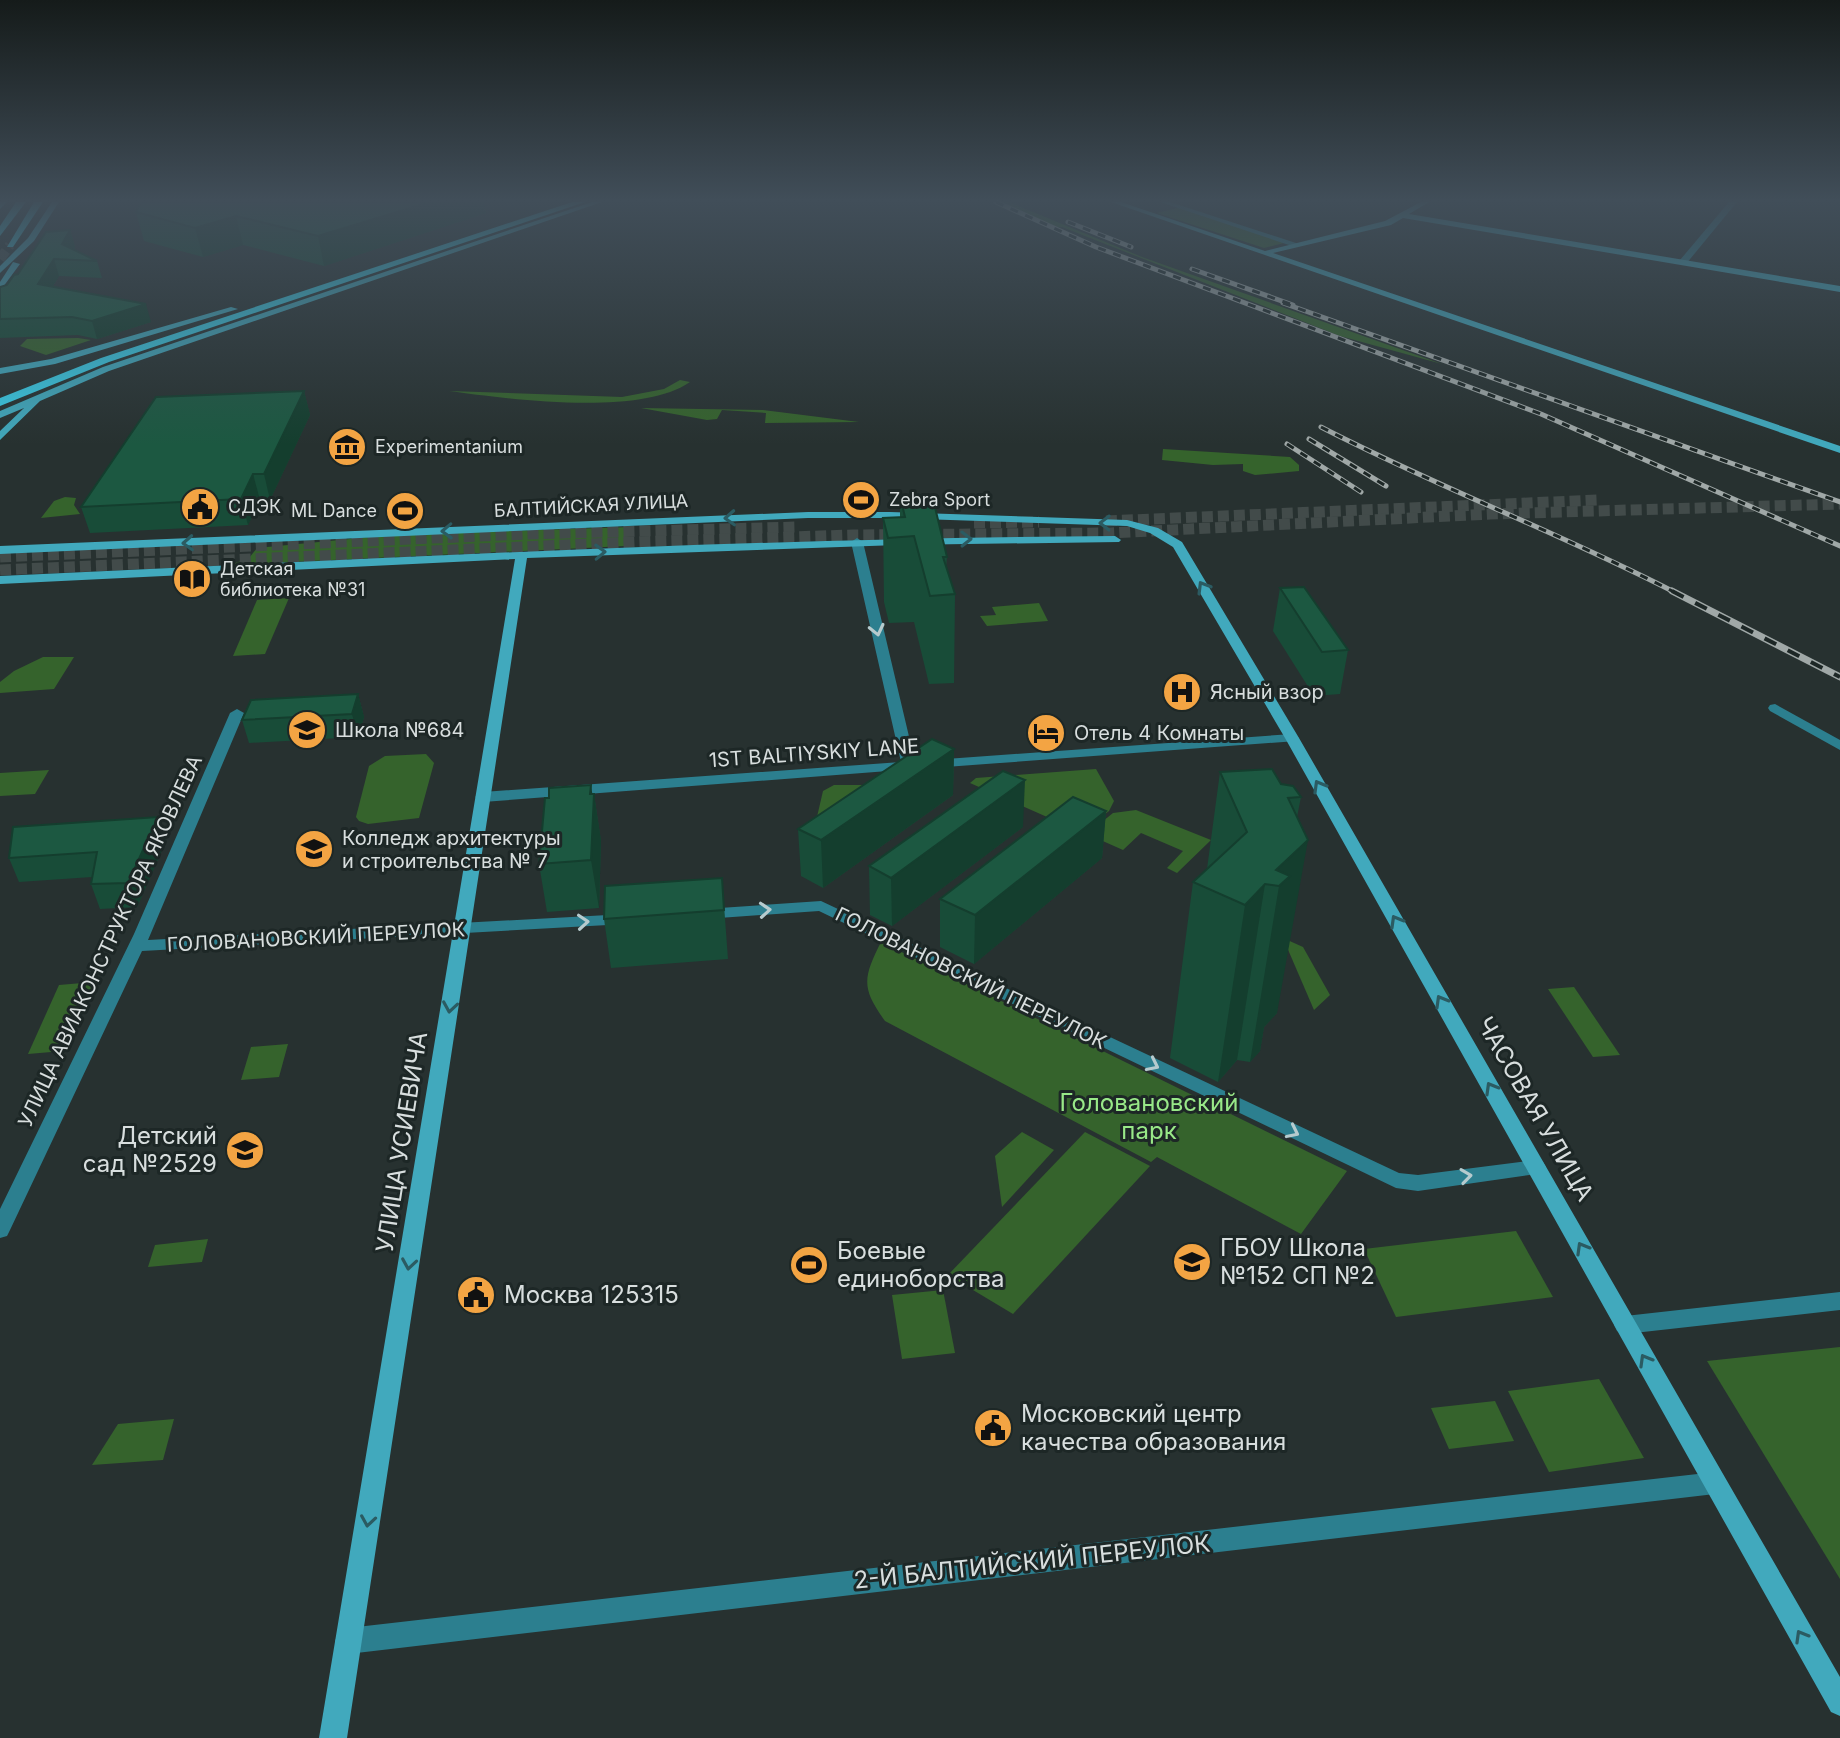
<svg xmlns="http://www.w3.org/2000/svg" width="1840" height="1738" viewBox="0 0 1840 1738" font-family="Inter,sans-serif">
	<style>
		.green { fill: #35632c }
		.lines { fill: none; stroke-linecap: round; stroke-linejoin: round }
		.secondary-tunnel { stroke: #424b4a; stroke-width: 11; stroke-dasharray: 11 5; stroke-linecap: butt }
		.primary-tunnel { stroke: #424b4a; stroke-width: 10; stroke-dasharray: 10 5; stroke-linecap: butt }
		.street { fill: #2c7f8f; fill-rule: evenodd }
		.secondary { fill: #41a9bd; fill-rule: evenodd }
		.primary { fill: #3acbe5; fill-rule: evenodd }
		.rail-far1-casing { stroke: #a0a8a7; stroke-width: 5 }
		.rail-casing { stroke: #a0a8a7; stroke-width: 7 }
		.rail-far1 { stroke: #1d2726; stroke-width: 3; stroke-dasharray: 8; stroke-linecap: butt }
		.rail { stroke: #1d2726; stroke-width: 4; stroke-dasharray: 13; stroke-linecap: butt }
		.wall { fill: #184c38 }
		.shaded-wall { fill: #143e2e }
		.building { fill: #1c5841; stroke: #143e2e; stroke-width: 2 }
		.oneway { stroke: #2b5b62 }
		.oneway2 { stroke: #b6cbce }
		.labels { text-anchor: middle; stroke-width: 6; stroke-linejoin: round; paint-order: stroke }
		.far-poi-label { font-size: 18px; fill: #d8dede; stroke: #1d2726; text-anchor: start }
		.far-street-label { font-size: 18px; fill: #d8dede; stroke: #1d2726 }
		.poi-label { font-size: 20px; fill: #d8dede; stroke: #1d2726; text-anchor: start }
		.street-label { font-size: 20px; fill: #d8dede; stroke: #1d2726 }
		.near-park-label { font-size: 24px; fill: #98e888; stroke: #1d2726 }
		.near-street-label { font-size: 24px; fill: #d8dede; stroke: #1d2726 }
		.near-poi-label { font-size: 24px; fill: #d8dede; stroke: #1d2726; text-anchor: start }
	</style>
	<rect width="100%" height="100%" fill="#273130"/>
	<g class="green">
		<polygon points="1002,202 1009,202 1142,257 1442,364 1340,336 1062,227 1055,228"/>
		<polygon points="1181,207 1288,242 1264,248 1157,213"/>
		<polygon points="78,338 91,340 46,355 20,346 27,339"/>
		<path d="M680 380 690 382C640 417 508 399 449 391L622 397 664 389Z"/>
		<polygon points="641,408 763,410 859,422 765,423 766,413 722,410 717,419 707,420"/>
		<polygon points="1163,449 1290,457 1299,465 1299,471 1255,475 1243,471 1243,464 1213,465 1162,460"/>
		<polygon points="65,497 76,498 74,505 80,514 41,518 54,501"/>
		<polygon points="629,527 626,546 230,565 249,558 257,548 391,535"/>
		<polygon points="289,598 265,654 233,656 257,600"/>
		<polygon points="1039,603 1048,621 987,626 980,616 996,615 992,607"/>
		<polygon points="43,657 74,657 54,689 0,693 0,682 14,671"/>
		<polygon points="426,754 434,763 419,818 368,824 359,821 356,817 369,766 385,756"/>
		<polygon points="1096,769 1114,801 1109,811 1081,832 970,783 976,778"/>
		<polygon points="49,770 35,794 0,796 0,773"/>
		<polygon points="834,785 897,785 810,847 823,791"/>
		<polygon points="1136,810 1211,840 1177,873 1167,868 1183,851 1141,833 1123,850 1087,834 1113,813"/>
		<polygon points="1283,938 1303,947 1330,995 1314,1010"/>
		<path d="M881 942 1347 1171 1301 1234 1157 1157 1151 1162 885 1021C861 988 863 978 881 942Z"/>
		<polygon points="94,982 63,1051 28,1054 59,985"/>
		<polygon points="1574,987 1620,1055 1593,1057 1548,989"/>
		<polygon points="288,1044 279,1077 241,1080 251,1047"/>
		<polygon points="1022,1132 1054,1150 1002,1207 995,1156"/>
		<polygon points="1085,1132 1150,1166 1013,1314 948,1275"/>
		<polygon points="1516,1231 1553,1297 1396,1317 1364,1249"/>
		<polygon points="208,1239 202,1262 148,1267 155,1245"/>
		<polygon points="943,1290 955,1353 902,1359 892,1295"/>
		<polygon points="1840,1347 1840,1579 1707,1361"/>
		<polygon points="1599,1379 1644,1458 1549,1472 1508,1391"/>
		<polygon points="1495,1401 1514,1441 1449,1449 1431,1408"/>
		<polygon points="174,1419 163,1460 92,1465 118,1424"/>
	</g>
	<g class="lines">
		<g class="secondary-tunnel">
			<polyline points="1106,521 1598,500"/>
			<polyline points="974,523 1039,522"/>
			<polyline points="0,557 526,534 799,527"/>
			<polyline points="0,570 635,542 853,535 1111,533 1490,514 1840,504"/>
		</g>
		<polyline class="primary-tunnel" points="0,259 10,245"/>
		<g class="street">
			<polygon points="1160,202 1170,202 1302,245 1295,247"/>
			<polygon points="1729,202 1737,202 1686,264 1680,264 1680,260"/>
			<polygon points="857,538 863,542 916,766 914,769 483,802 475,797 483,792 901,762 851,542"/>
			<polygon points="1775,704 1840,740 1840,750 1770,711 1768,708 1770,705"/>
			<polygon points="237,709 244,713 148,940 626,914 634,919 626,924 142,951 10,1230 7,1236 0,1238 0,1209 134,934 230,713"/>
			<polygon points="1292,734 1299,738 1297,741 932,768 925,764 932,760"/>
			<polygon points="821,901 1399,1173 1418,1175 1536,1160 1543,1162 1546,1167 1543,1172 1536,1174 1418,1191 1396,1188 819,911 705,919 697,914 705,909"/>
			<polygon points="1840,1292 1840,1310 1625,1334 1617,1331 1614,1325 1617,1319 1625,1316"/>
			<polygon points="1715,1472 1723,1475 1727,1483 1723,1491 1715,1494 348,1654 339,1650 335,1641 339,1632 348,1628"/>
		</g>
		<g class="secondary">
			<polygon points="0,202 7,202 0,209"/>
			<polygon points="52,202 59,202 34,241 0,273 0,266 28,238"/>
			<polygon points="592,202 602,202 109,371 40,401 0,440 0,431 24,408 0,418 0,411 103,367"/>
			<polygon points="1111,202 1121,202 1265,251 1385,221 1421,202 1429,202 1409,214 1840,286 1840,292 1403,218 1391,225 1273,253 1840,446 1840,453"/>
			<polygon points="13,262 20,264 0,291 0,282"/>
			<polygon points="231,307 238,309 55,364 0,374 0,368 51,359"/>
			<polygon points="808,512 890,512 1127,520 1158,528 1182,542 1299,738 1840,1677 1840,1716 1831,1712 1285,738 1173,547 1150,533 1127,526 890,518 808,518 0,554 0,546"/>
			<path d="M1115 536 1121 540 1119 542 898 545 527 558 347 1738H319L515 559 0 584V576C372 559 743 538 1115 536Z"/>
		</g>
		<g class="primary">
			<polygon points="16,202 26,202 0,236 0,226"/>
			<polygon points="34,202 43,202 13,247 7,247"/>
			<polygon points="572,202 585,202 109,362 0,406 0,398 101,358"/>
		</g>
		<defs>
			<g id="rail-far1">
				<polyline points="996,202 1096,247 1541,414 1840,546"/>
				<polyline points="1068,222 1131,247"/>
				<polyline points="1192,269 1293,305"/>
				<polyline points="1283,303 1840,502"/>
				<path d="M1321 427C1437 487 1560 533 1676 593"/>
				<polyline points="1309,439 1386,486"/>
				<polyline points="1287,444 1361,492"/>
			</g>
			<polyline id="rail" points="1672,591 1840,677"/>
		</defs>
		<use href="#rail-far1" class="rail-far1-casing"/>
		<use href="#rail" class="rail-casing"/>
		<use href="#rail-far1" class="rail-far1"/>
		<use href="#rail" class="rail"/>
	</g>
	<g class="wall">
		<polygon points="484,202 486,213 324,266 243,245 203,257 144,241 136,212"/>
		<polygon points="70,230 75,247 74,250 97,261 102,278 59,276 53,286 151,322 97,339 78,335 0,338 0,287 7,285"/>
		<polygon points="304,391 310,415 270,500 260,500 248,525 90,533 81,507"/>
		<polygon points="900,496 947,557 946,568 955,594 954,683 929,684 914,622 889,623 884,602 883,518 900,517"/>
		<polygon points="1280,588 1348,650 1340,694 1314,696 1273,631"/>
		<polygon points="358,694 364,717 358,737 249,743 242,720"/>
		<polygon points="954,749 953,795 823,888 801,876 798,829"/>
		<polygon points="1220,772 1281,784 1301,797 1297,817 1277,1013 1264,1027 1260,1051 1250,1062 1237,1060 1218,1082 1170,1058 1193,882 1207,869"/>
		<polygon points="592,794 594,794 601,841 599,908 547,912 539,864"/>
		<polygon points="1106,811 1102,858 974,964 940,947 940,899"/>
		<polygon points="158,817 166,841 137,907 100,909 91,884 92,877 19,882 9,858"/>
		<polygon points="1023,827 892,926 870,915 869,866"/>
		<polygon points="722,878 728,959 611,968 604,919"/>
	</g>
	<g class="shaded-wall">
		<polygon points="430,202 487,202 484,202 486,213 324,266 318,236"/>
		<polygon points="236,216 243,245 203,257 195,228"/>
		<polygon points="70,230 75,247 68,260 62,244"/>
		<polygon points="54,259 59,276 44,301 38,284"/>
		<polygon points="146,304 151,322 97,339 92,321"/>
		<polygon points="304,391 310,415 270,500 264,474"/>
		<polygon points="253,474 260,500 248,525 241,499"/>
		<polygon points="358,694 364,717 358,737 352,714"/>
		<polygon points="954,749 953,795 823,888 821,840"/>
		<polygon points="1025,780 1023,827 892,926 891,878"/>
		<polygon points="591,785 594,805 594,794 601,841 599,908 591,860"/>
		<polygon points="1106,811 1102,858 974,964 975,915"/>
		<polygon points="158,817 166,841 137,907 128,883"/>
		<polygon points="1308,840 1277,1013 1264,1027 1260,1051 1250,1062 1279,886 1276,870"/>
		<polygon points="1265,884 1237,1060 1218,1082 1245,905"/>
	</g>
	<g class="building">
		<polygon points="141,202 430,202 318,236 236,216 195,228 136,212"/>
		<polygon points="70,230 62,244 97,261 54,259 38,284 146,304 92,321 72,317 0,319 0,287 7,285 14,275 18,274 46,232"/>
		<polygon points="304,391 264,474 253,474 241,499 81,507 156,397"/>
		<polygon points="932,495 947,557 943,557 955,594 930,596 914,536 888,538 883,518 905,517 900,496"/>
		<polygon points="1304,587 1348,650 1322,652 1280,588"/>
		<polygon points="358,694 352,714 242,720 251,700"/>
		<polygon points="932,739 954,749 821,840 798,829"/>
		<polygon points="1272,769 1281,784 1293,786 1301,797 1288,798 1308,840 1276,870 1290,876 1279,886 1265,884 1245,905 1193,882 1247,832 1220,772"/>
		<polygon points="1003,771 1025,780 891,878 869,866"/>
		<polygon points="591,785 590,794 594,794 591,860 539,864 545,798 549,798 549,788"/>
		<polygon points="1073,797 1106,811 975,915 940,899"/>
		<polygon points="158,817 128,883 91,884 97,852 9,858 13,827"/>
		<polygon points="722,878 724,910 604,919 605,886"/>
	</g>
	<defs><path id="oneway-chevron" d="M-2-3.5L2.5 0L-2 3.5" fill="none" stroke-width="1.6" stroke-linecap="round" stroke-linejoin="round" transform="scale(2)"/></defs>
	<g class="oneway">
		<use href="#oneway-chevron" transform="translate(730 518) rotate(177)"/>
		<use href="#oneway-chevron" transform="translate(1105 523) rotate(-179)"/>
		<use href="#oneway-chevron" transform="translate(447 531) rotate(178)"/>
		<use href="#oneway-chevron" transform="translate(966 539) rotate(-1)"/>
		<use href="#oneway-chevron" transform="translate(188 543) rotate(177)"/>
		<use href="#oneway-chevron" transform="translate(600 552) rotate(-2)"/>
		<use href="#oneway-chevron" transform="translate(1203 587) rotate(-121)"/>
		<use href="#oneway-chevron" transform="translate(1319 786) rotate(-120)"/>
		<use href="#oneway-chevron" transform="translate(1396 921) rotate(-120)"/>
		<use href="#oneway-chevron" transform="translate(1441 1001) rotate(-120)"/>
		<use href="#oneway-chevron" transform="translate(450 1007) rotate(99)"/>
		<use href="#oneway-chevron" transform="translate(1491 1088) rotate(-120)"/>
		<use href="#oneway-chevron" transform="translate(1582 1248) rotate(-120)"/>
		<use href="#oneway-chevron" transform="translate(409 1264) rotate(99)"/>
		<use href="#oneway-chevron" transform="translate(1645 1360) rotate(-120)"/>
		<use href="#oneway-chevron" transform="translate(368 1521) rotate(99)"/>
		<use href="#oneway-chevron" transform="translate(1801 1636) rotate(-120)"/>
	</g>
	<g class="oneway2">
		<use href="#oneway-chevron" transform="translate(877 630) rotate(77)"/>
		<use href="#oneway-chevron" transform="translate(765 910) rotate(-4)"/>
		<use href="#oneway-chevron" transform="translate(583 922) rotate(-4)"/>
		<use href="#oneway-chevron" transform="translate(1153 1065) rotate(26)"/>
		<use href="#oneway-chevron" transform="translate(1293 1132) rotate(26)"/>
		<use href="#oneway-chevron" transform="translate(1466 1176) rotate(-8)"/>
	</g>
	<linearGradient id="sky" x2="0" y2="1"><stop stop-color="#151b1a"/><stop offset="0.45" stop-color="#414e59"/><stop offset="1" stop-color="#414e59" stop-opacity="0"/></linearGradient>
	<rect width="1840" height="445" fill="url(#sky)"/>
	<defs>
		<symbol id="museum-disc" viewBox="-11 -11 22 22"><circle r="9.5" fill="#f3a443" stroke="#1d2726"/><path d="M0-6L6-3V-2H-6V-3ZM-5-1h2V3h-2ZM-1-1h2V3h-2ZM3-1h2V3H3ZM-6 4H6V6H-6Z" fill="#111"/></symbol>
		<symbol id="stadium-disc" viewBox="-11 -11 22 22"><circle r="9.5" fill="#f3a443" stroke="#1d2726"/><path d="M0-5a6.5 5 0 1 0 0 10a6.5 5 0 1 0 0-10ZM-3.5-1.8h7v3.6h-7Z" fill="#111"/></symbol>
		<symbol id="civic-disc" viewBox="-11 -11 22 22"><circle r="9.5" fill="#f3a443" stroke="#1d2726"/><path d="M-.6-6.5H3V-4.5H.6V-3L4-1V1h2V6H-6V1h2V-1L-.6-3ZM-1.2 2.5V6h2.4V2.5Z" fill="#111"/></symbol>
		<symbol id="library-disc" viewBox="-11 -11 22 22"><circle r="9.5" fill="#f3a443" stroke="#1d2726"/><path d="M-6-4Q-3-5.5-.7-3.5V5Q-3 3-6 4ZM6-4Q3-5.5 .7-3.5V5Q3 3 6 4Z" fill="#111"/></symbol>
		<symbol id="hospital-disc" viewBox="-11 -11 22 22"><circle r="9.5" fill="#f3a443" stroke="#1d2726"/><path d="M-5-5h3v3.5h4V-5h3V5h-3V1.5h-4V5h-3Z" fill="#111"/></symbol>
		<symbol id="school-disc" viewBox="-11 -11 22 22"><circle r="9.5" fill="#f3a443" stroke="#1d2726"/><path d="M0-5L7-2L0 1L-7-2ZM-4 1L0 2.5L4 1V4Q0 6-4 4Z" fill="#111"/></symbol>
		<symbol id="hotel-disc" viewBox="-11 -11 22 22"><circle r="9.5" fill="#f3a443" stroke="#1d2726"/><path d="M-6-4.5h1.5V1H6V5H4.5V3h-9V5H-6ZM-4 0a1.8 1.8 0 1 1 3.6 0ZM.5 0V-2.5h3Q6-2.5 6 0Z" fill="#111"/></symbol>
		<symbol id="university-disc" viewBox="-11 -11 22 22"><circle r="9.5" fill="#f3a443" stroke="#1d2726"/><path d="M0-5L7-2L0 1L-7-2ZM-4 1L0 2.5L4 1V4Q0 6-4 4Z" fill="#111"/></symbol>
	</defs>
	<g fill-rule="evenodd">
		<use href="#museum-disc" x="325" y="425" width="44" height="44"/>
		<use href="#stadium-disc" x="839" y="478" width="44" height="44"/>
		<use href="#civic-disc" x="178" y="485" width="44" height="44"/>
		<use href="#stadium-disc" x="383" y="489" width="44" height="44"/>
		<use href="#library-disc" x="170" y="557" width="44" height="44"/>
		<use href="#hospital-disc" x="1160" y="670" width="44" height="44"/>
		<use href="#school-disc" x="285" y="708" width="44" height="44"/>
		<use href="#hotel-disc" x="1024" y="711" width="44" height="44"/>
		<use href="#university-disc" x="292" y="827" width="44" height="44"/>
		<use href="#school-disc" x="223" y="1128" width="44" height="44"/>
		<use href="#school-disc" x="1170" y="1240" width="44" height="44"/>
		<use href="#stadium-disc" x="787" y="1243" width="44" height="44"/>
		<use href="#civic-disc" x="454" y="1273" width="44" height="44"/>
		<use href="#civic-disc" x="971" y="1406" width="44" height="44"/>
	</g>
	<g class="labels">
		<g class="far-poi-label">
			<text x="375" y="453">Experimentanium</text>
			<text x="889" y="506">Zebra Sport</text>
			<text x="228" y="513">СДЭК</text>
			<text x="377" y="517" text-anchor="end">ML Dance</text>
			<text x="220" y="575">Детская<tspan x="220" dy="21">библиотека №31</tspan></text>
		</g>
		<g class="far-street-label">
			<text transform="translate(591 506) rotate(-3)" y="6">БАЛТИЙСКАЯ УЛИЦА</text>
		</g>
		<g class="poi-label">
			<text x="1210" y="699">Ясный взор</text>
			<text x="335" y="737">Школа №684</text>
			<text x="1074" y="740">Отель 4 Комнаты</text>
			<text x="342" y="845">Колледж архитектуры<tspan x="342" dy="23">и строительства № 7</tspan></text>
		</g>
		<g class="street-label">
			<text transform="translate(814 753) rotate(-4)" y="7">1ST BALTIYSKIY LANE</text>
			<text transform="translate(316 937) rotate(-3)" y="7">ГОЛОВАНОВСКИЙ ПЕРЕУЛОК</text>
			<text transform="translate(110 941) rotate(-65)" y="7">УЛИЦА АВИАКОНСТРУКТОРА ЯКОВЛЕВА</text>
			<text transform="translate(971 978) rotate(26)" y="7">ГОЛОВАНОВСКИЙ ПЕРЕУЛОК</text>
		</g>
		<g class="near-park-label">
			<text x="1149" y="1111">Головановский<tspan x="1149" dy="28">парк</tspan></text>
		</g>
		<g class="near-street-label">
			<text transform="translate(1535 1109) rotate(60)" y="8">ЧАСОВАЯ УЛИЦА</text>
			<text transform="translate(402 1142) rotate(-81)" y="8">УЛИЦА УСИЕВИЧА</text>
			<text transform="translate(1032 1562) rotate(-6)" y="8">2-Й БАЛТИЙСКИЙ ПЕРЕУЛОК</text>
		</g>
		<g class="near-poi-label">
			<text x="217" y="1144" text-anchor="end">Детский<tspan x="217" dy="28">сад №2529</tspan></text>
			<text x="1220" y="1256">ГБОУ Школа<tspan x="1220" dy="28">№152 СП №2</tspan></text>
			<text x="837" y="1259">Боевые<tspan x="837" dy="28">единоборства</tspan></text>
			<text x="504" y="1303">Москва 125315</text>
			<text x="1021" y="1422">Московский центр<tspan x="1021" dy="28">качества образования</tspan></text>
		</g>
	</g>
</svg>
